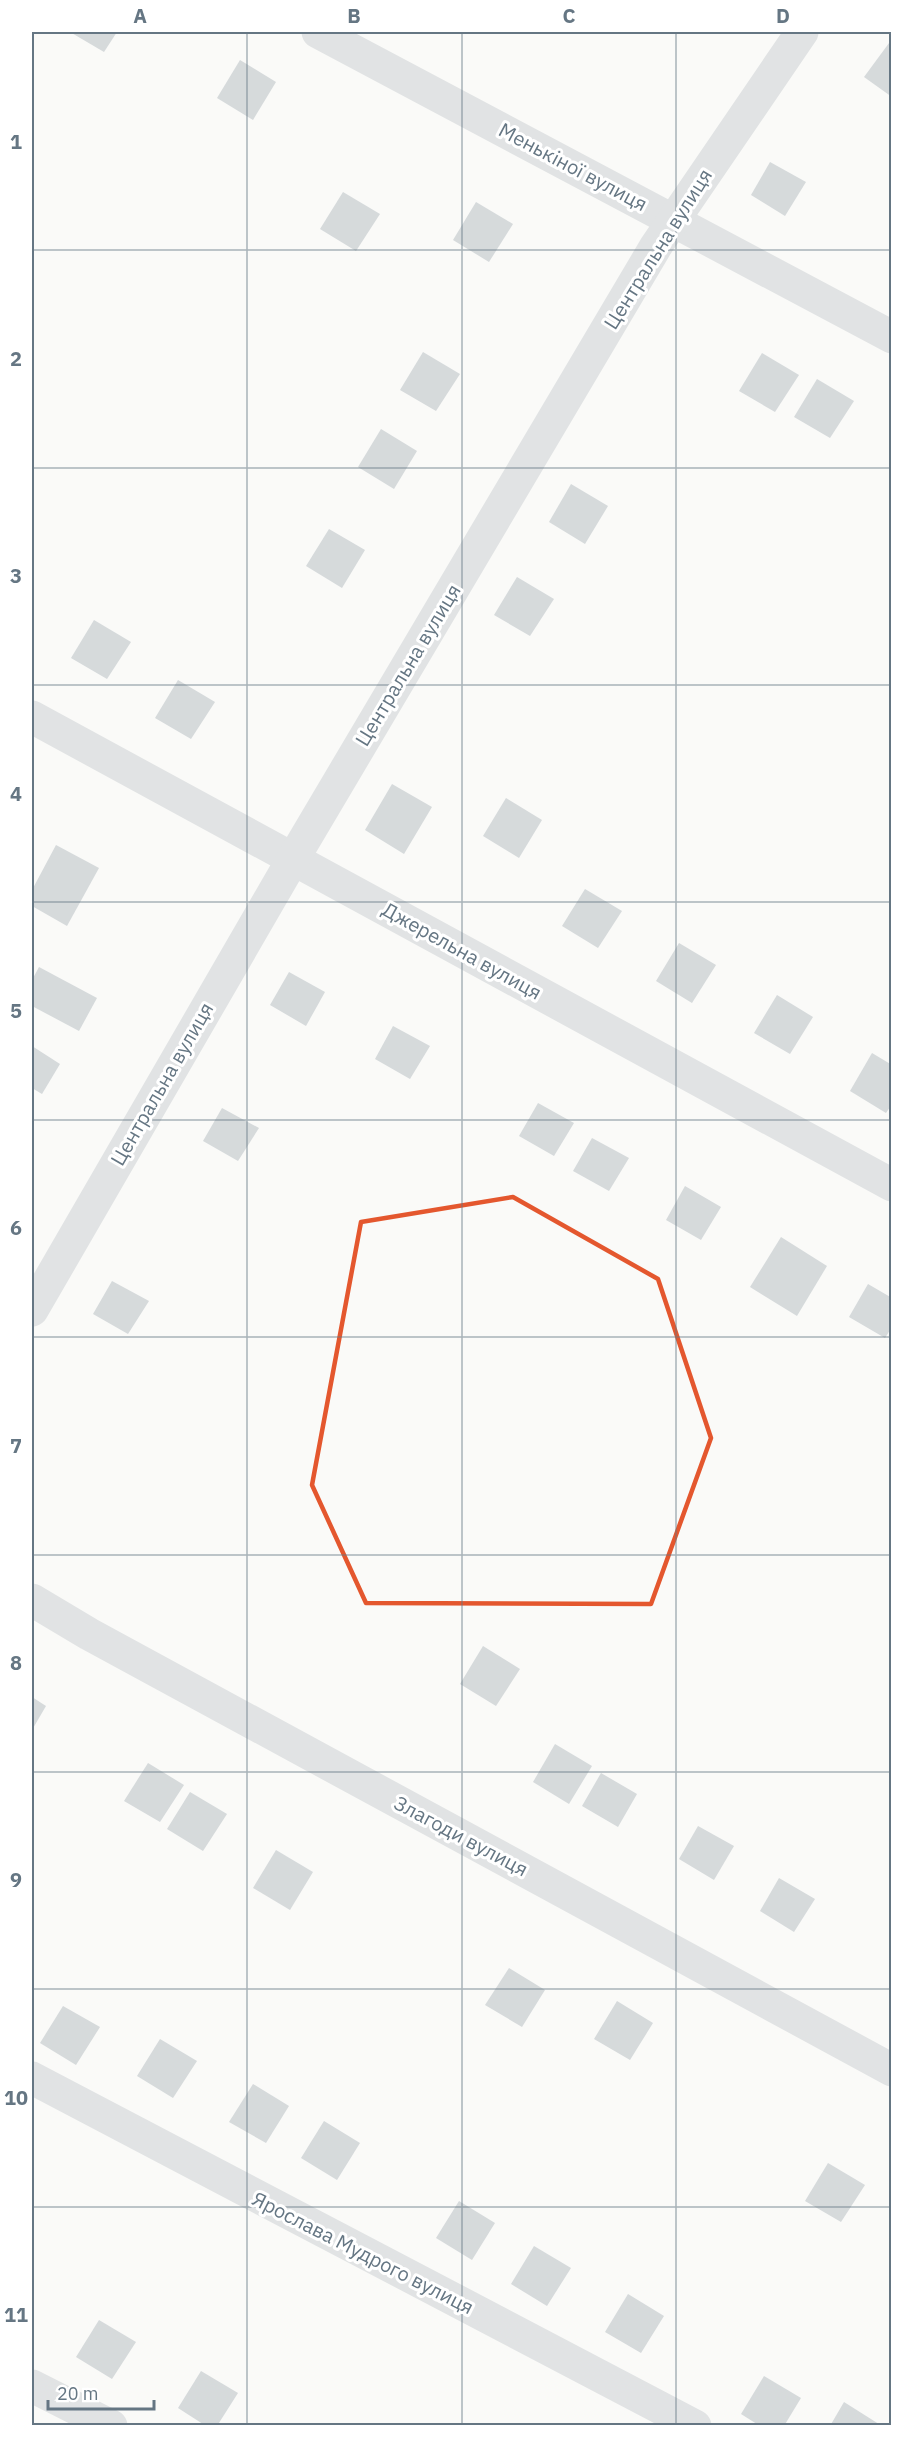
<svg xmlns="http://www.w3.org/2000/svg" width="923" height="2457" viewBox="0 0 923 2457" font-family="'IBM Plex Sans',sans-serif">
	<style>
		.building { fill: #aab3b9 }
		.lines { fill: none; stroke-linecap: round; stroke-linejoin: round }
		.minor { stroke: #c3c8cc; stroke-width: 33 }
		.marked { fill: none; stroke: #e4572e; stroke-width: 4.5; stroke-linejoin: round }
		.grid { fill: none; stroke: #657683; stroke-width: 1.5; stroke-opacity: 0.55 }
		.labels { text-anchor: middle; stroke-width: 6; stroke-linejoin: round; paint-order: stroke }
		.street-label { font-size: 20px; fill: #657683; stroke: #fff }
		.neatline { fill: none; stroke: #657683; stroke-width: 2 }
		.grid-label { font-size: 20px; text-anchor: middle; font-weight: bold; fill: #657683 }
	</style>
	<rect width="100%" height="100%" fill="#fafaf8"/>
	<g class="building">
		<polygon points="70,32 117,32 104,52"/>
		<polygon points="892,39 892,97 864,77"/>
		<polygon points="240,60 276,82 253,120 217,98"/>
		<polygon points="770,162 806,182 785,216 751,195"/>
		<polygon points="343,192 380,214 356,251 320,229"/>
		<polygon points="476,202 513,224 489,262 453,240"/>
		<polygon points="423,352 460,374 436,411 400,390"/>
		<polygon points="762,353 799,375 775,412 739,391"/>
		<polygon points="817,379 854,401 830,438 794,417"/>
		<polygon points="381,429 417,451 394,489 358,467"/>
		<polygon points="571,484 608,506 585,544 549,522"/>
		<polygon points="329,529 365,550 342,588 306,566"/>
		<polygon points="517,577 554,599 530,636 494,615"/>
		<polygon points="94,620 131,642 107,679 71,658"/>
		<polygon points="178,680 215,702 191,739 155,718"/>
		<polygon points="392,784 432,807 404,854 365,830"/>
		<polygon points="506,798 542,820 519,858 483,836"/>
		<polygon points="56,845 99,868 67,926 32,906 32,890"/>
		<polygon points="585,889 622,911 598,948 562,926"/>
		<polygon points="679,943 716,965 692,1003 656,981"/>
		<polygon points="39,967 97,998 79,1031 32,1006 32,980"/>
		<polygon points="289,972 325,992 306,1026 270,1005"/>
		<polygon points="777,995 813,1017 790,1054 754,1033"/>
		<polygon points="393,1026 430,1046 410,1079 375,1059"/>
		<polygon points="32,1046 60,1064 42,1094 32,1088"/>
		<polygon points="872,1053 892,1065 892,1104 886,1113 850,1091"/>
		<polygon points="538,1103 574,1123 554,1156 519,1136"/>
		<polygon points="222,1108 259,1128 238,1161 203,1141"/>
		<polygon points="592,1138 629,1158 609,1191 573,1171"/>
		<polygon points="685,1186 721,1207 701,1240 666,1220"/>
		<polygon points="781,1237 827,1266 797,1316 750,1287"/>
		<polygon points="112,1281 149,1301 128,1334 93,1314"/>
		<polygon points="868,1284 892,1298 892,1327 885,1338 849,1317"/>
		<polygon points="483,1646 520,1669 496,1706 460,1684"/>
		<polygon points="32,1697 46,1706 32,1730"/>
		<polygon points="555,1744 592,1766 569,1804 533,1782"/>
		<polygon points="148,1763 184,1785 160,1822 124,1801"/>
		<polygon points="601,1773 637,1794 618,1827 582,1806"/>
		<polygon points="190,1792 227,1814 203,1851 167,1829"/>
		<polygon points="698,1826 734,1846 714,1880 679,1859"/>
		<polygon points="276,1850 313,1872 290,1910 253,1888"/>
		<polygon points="779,1878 815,1899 794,1932 760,1911"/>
		<polygon points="509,1968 545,1990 522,2027 485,2005"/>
		<polygon points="617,2001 653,2023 630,2060 594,2039"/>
		<polygon points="63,2006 100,2027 76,2065 40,2043"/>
		<polygon points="160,2039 197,2061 173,2098 137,2076"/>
		<polygon points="253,2084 289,2106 266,2143 229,2122"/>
		<polygon points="324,2121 360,2143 337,2180 301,2158"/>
		<polygon points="828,2163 865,2185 841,2222 805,2201"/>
		<polygon points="459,2201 495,2223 472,2260 436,2238"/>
		<polygon points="534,2246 571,2268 547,2306 511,2284"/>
		<polygon points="628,2294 664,2316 641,2353 605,2332"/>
		<polygon points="99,2320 136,2342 112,2379 76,2357"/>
		<polygon points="201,2371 238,2393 217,2426 206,2426 178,2408"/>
		<polygon points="764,2376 801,2398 784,2426 760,2426 741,2414"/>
		<polygon points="844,2402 882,2426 830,2426"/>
	</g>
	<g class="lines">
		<g class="minor">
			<polyline points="318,32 892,337"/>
			<polyline points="32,717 892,1185"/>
			<polyline points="32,1310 293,859 656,246 802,32"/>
			<polyline points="32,1600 89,1634 892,2070"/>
			<polyline points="32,2078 695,2426"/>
			<polyline points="32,2386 111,2426"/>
		</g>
	</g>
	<path d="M0 0H923V2457H0ZM513 1197 658 1279 711 1438 651 1604 366 1603 312 1485 361 1222Z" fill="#fafaf8" fill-opacity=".55" fill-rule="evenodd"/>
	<path class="marked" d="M513 1197 658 1279 711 1438 651 1604 366 1603 312 1485 361 1222Z"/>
	<path class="grid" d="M247 32V2426M462 32V2426M676 32V2426M32 250H892M32 468H892M32 685H892M32 902H892M32 1120H892M32 1337H892M32 1555H892M32 1772H892M32 1989H892M32 2207H892"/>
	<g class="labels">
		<g class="street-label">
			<text transform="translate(573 167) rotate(28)" y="7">Менькіної вулиця</text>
			<text transform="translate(658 249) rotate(-58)" y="7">Центральна вулиця</text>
			<text transform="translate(408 665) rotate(-59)" y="7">Центральна вулиця</text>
			<text transform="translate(462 951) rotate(29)" y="7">Джерельна вулиця</text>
			<text transform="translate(162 1084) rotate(-60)" y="7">Центральна вулиця</text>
			<text transform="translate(461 1836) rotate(28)" y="7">Злагоди вулиця</text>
			<text transform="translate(363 2253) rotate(27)" y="7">Ярослава Мудрого вулиця</text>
		</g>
	</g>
	<rect width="923" height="2457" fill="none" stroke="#ffffff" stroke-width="66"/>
	<path d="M48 2400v9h106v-9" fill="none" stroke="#657683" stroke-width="3"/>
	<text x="57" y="2400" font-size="18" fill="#657683" stroke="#ffffff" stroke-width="4.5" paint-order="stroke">20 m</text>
	<rect x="33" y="33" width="857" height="2391" class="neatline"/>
	<g class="grid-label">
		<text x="140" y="23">A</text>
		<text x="354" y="23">B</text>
		<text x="569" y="23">C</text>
		<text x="783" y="23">D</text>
		<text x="16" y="149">1</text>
		<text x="16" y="366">2</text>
		<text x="16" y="583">3</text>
		<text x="16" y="801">4</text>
		<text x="16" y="1018">5</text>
		<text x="16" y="1235">6</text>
		<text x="16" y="1453">7</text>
		<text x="16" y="1670">8</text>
		<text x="16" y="1887">9</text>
		<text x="16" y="2105">10</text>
		<text x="16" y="2322">11</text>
	</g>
</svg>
